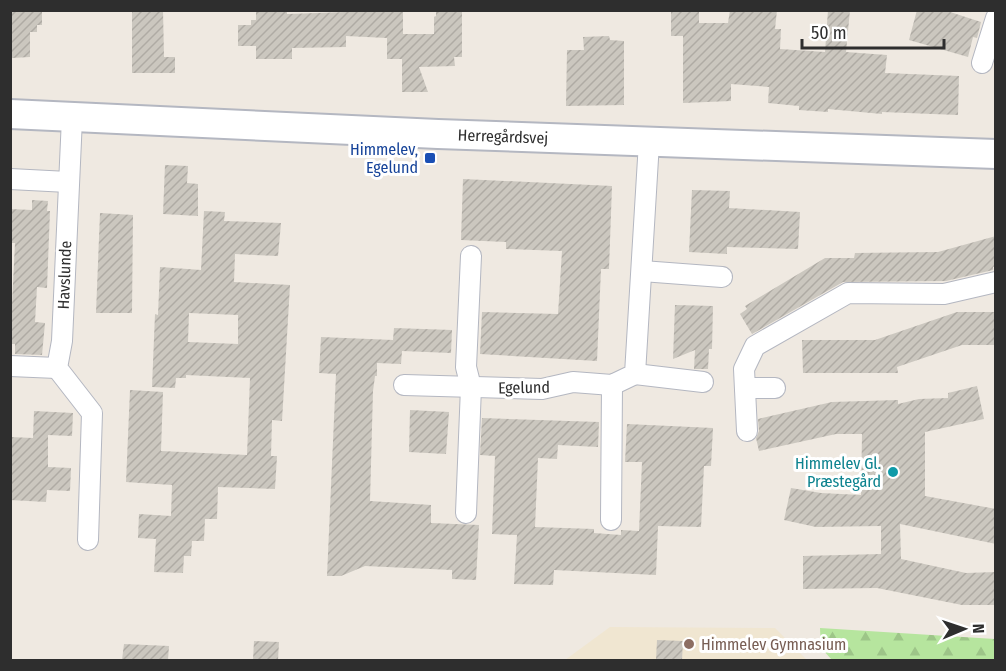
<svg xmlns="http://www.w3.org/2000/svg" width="1006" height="671" viewBox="0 0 1006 671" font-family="'Fira Sans Condensed',sans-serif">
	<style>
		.education { fill: #f0e6d1 }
		.forest { fill: url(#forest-firs) }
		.building { fill: url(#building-hatch); fill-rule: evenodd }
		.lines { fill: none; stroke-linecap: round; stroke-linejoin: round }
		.street-casing { stroke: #b4b7c1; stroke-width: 22 }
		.secondary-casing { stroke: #b4b7c1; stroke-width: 32 }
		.street { stroke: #fff; stroke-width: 20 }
		.secondary { stroke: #fff; stroke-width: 28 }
		.transit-dot { fill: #1a4fb4; stroke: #fff; stroke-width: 2 }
		.culture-dot { fill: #0f9aa8; stroke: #fff; stroke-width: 2 }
		.education-dot { fill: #8d6e63; stroke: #fff; stroke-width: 2 }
		.labels { text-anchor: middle; stroke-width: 6; stroke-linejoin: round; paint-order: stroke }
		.street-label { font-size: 16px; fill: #2e2e2e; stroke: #fff }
		.transit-label { font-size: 16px; fill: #164399; stroke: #fff; text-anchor: end }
		.culture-label { font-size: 16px; fill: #0d838f; stroke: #fff; text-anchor: end }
		.education-label { font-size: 16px; fill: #785e54; stroke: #fff; text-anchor: start }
	</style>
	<defs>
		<pattern id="forest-firs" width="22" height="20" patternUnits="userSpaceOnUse" patternTransform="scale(1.5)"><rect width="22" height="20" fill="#b6e59e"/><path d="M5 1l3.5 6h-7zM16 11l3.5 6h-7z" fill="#9dc588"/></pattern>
		<pattern id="building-hatch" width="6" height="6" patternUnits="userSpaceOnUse" patternTransform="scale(1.5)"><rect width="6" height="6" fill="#cbc7bf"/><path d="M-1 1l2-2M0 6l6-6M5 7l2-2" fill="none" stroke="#afaba4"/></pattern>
	</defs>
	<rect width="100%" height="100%" fill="#efe9e1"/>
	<polygon class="education" points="610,627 775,628 807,660 565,660"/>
	<polygon class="forest" points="820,628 995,639 995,660 832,660 821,648"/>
	<g class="building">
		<polygon points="10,10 42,10 42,25 37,25 37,32 30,32 30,57 12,58"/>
		<polygon points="132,10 163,10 164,57 175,57 175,73 132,73"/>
		<polygon points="256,10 287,10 287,14 403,10 403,34 434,34 434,17 436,16 436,10 462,10 462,57 454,57 455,66 419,67 428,92 402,92 402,59 387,59 387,38 346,36 346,47 292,48 292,59 256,59 256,46 238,46 238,25 251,25 251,20 256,20"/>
		<polygon points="671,10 699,10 699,23 728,23 730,10 777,10 775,29 781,29 780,49 825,52 828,10 850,10 846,52 887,55 885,73 959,76 958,115 882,112 882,114 828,109 828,112 799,110 799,106 768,103 769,87 731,84 731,101 683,103 683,36 671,36"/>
		<polygon points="917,10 944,10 981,22 977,38 973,37 968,57 909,40"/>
		<polygon points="609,36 610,40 624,41 624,105 566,106 567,50 584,50 583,37"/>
		<polygon points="165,165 188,166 187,183 198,184 198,216 163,214"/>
		<polygon points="463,179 612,186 609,269 601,269 597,361 480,354 482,312 558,314 562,251 506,249 506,242 461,240"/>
		<polygon points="692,190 730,191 729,208 800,212 798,249 727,247 727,254 689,252"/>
		<polygon points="32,200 48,201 47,211 50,211 47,288 37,287 35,322 45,323 42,355 15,354 15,344 10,344 15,243 10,243 10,209 32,210"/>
		<path d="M204 211 225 212 224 221 281 223 278 256 235 254 234 282 290 285 282 421 272 420 271 456H277L275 489 218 487 217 519H205L204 541H192L191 556H184L183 573 154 572 156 539 138 538 139 514 171 516 172 485 126 482 130 390 163 392 161 451 247 455 250 378 186 375V378H176L175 388 152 387 155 314 158 315 160 267 201 270ZM189 313 238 315V344L188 342Z"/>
		<polygon points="100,213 133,215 132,313 96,313"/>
		<polygon points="996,236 996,266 993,267 993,270 946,281 843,282 752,334 740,314 747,309 745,306 825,258 854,258 855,253 938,252"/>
		<polygon points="675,305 713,306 712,349 709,349 708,369 694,369 695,350 673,359"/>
		<polygon points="957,312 996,312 996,345 962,345 897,367 898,373 803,373 802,340 875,340"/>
		<polygon points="394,328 452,330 451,353 402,351 401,364 377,363 377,376 375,376 373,391 370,501 431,505 431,523 479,525 476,580 452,579 452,570 365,566 341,576 327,576 336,374 319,373 321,337 393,340"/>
		<polygon points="977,386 984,419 925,432 925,496 996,509 996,544 900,524 901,559 966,573 996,572 996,605 962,605 877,588 803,589 803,556 881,554 881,526 816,527 784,520 791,488 821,493 861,495 862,434 836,434 759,451 756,438 759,431 758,419 832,402 898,400 898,404 919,399 948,398 948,393"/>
		<polygon points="410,410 449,412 446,454 409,452"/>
		<polygon points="34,411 73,413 72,436 48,435 48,467 71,468 70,491 47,490 46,502 10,500 10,437 33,438"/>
		<polygon points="482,418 599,422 598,447 558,445 557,459 538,458 535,527 594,529 594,533 621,535 621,530 639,531 642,462 625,462 627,424 713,428 711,466 704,466 701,527 658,526 656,575 554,570 553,585 514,584 517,535 492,534 495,456 480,455"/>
		<polygon points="657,640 683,641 682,660 656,660"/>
		<polygon points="254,641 279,642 278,660 253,660"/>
		<polygon points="124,644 169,646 168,660 122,660"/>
	</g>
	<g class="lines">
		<defs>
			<g id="street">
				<polyline points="982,63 996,18"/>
				<polyline points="72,118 62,341 57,368 92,413 88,540"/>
				<polyline points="10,179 68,182"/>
				<polyline points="642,271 722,277"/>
				<polyline points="10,366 57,368"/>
				<polyline points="635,374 703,382"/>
				<polyline points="404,385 542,389 573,382 612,385 635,374 649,142"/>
				<polyline points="745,388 775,388"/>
				<polyline points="747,431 744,369 755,346 848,293 944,294 996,282"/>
				<polyline points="466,513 471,387 466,367 471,256"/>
				<polyline points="611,520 612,385"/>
			</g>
			<polyline id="secondary" points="10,114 438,134 996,154"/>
		</defs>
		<use href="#street" class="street-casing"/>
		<use href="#secondary" class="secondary-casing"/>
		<use href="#street" class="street"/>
		<use href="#secondary" class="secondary"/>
	</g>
	<rect class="transit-dot" x="424" y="152" width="12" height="12" rx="3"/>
	<circle class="culture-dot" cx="893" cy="472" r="6"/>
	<circle class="education-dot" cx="689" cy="644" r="6"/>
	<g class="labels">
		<g class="street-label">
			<text transform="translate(503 136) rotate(2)" y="6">Herregårdsvej</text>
			<text transform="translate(64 275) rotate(-88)" y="6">Havslunde</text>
			<text transform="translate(524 387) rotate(-1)" y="6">Egelund</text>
		</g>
		<g class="transit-label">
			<text x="418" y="155">Himmelev,<tspan x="418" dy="18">Egelund</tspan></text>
		</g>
		<g class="culture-label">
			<text x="881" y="469">Himmelev Gl.<tspan x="881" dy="18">Præstegård</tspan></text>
		</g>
		<g class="education-label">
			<text x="701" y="650">Himmelev Gymnasium</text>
		</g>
	</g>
	<rect width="1006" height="671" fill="none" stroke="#2e2e2e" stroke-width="24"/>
	<g transform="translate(964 629) rotate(88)" stroke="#ffffff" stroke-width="4.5" paint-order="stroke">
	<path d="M0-4.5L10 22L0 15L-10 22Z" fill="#2e2e2e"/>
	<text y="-9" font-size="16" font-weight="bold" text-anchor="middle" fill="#2e2e2e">N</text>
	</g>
	<path d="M802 39v9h142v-9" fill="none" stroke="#2e2e2e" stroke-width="3"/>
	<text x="811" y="39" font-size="18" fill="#2e2e2e" stroke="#ffffff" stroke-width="4.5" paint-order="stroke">50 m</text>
</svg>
